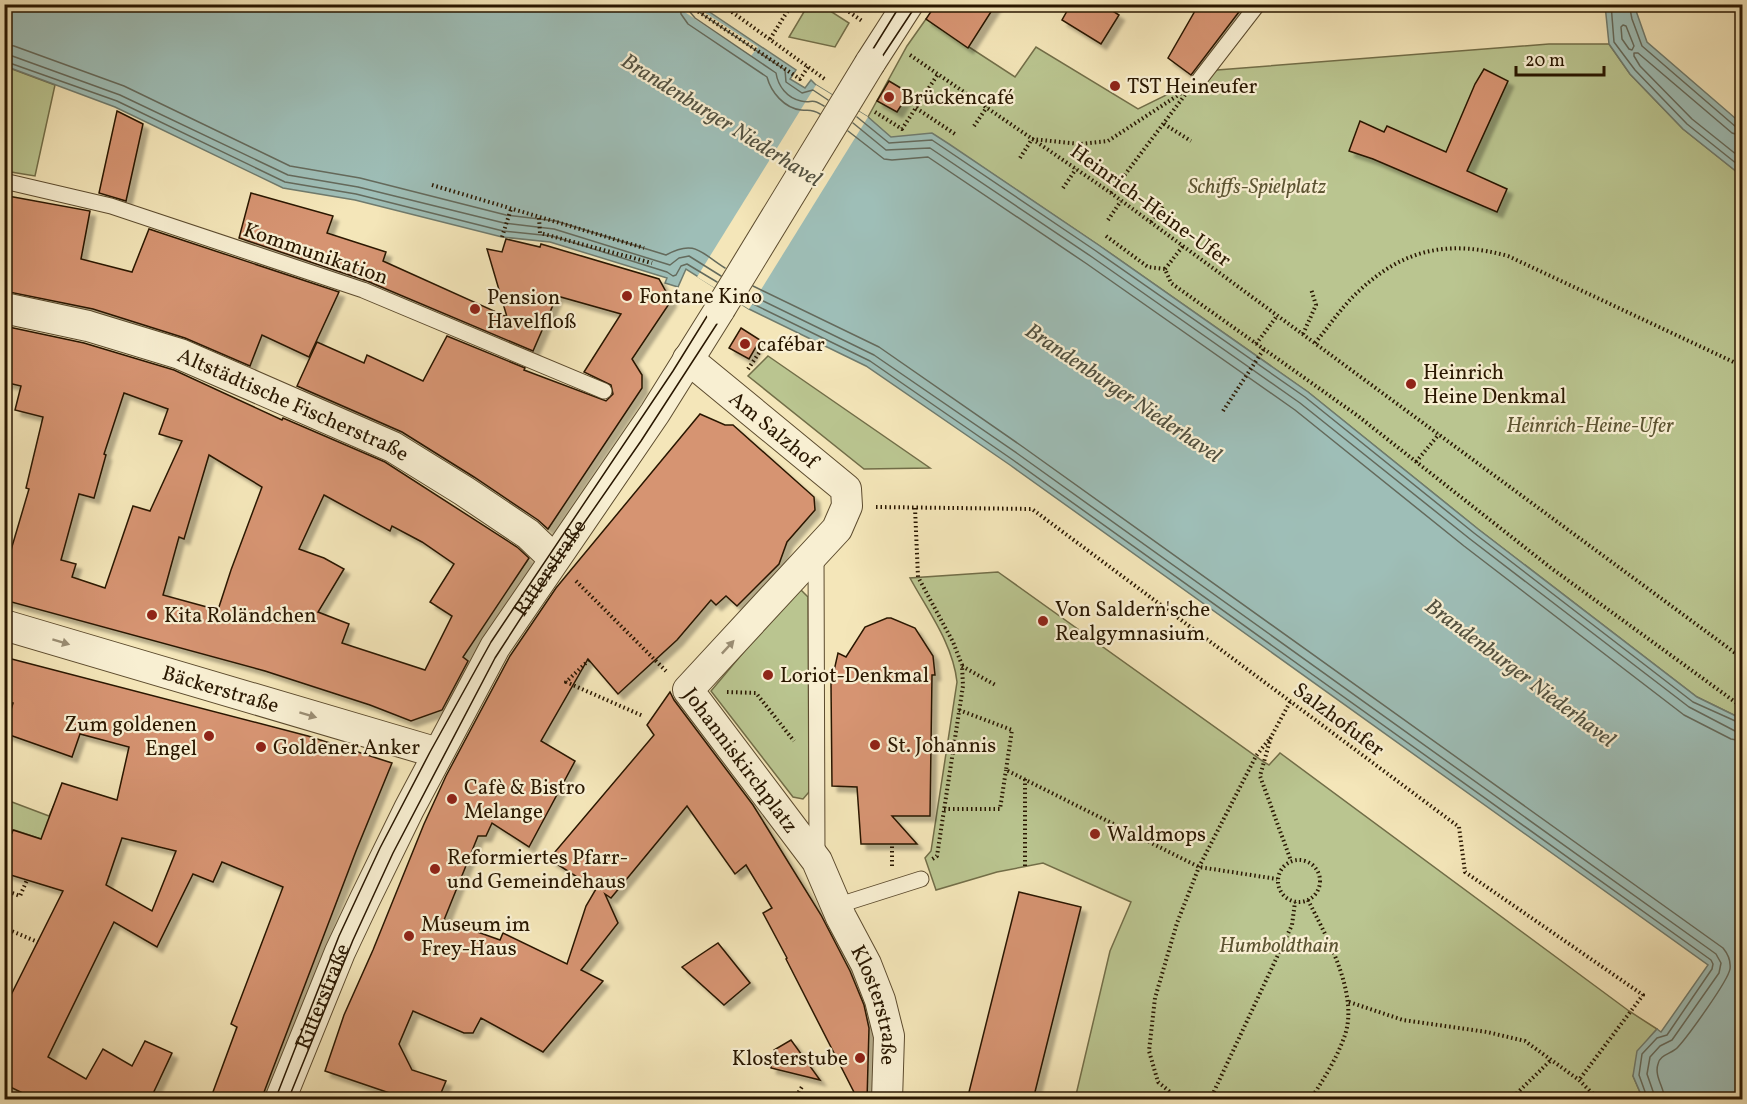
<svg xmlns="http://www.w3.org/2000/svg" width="1747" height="1104" viewBox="0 0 1747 1104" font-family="Vollkorn,serif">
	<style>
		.green { fill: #bac590; stroke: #726e48; stroke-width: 1.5 }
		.water { fill: #9ebeb7; stroke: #6f7b6e; stroke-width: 1.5 }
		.pier { fill: #f4e6b9 }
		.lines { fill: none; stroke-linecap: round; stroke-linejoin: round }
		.shore { stroke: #646a5c; stroke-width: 1.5 }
		.building { fill: #d69472; stroke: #291700; stroke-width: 1.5; fill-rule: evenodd; filter: url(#shadow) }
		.lane-casing { stroke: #5c4b2e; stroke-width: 17 }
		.street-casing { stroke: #5c4b2e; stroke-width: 32 }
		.path { stroke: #291700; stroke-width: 4; stroke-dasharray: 1.5 3; stroke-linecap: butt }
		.lane { stroke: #f8efd2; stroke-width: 15 }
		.street { stroke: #f8efd2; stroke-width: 30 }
		.tram { stroke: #291700; stroke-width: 1.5 }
		.street-bridge-casing { stroke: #5c4b2e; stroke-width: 32; stroke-linecap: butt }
		.street-bridge { stroke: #f8efd2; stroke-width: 30 }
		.oneway { fill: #9b8e74 }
		.poi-dot { fill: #8f2418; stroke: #f8efd2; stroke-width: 2 }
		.labels { text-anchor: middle; stroke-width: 4.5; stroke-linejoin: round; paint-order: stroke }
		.poi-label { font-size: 21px; fill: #291700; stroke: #f8efd2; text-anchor: start }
		.park-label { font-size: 21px; font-style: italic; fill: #5c5432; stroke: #f8efd2 }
		.street-label { font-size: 21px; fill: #291700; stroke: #f8efd2 }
		.water-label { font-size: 22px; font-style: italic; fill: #525140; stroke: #f8efd2 }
	</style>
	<defs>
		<filter id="shadow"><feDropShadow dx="5.5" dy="5.5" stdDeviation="1.5" flood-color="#0004"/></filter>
	</defs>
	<rect width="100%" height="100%" fill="#f4e6b9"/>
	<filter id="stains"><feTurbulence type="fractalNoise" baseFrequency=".00333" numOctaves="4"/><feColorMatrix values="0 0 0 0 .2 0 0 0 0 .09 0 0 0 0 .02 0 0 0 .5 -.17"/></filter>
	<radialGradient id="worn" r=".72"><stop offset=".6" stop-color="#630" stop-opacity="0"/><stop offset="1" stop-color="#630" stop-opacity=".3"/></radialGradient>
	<g class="green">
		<polygon points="808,5 821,5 849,23 835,47 789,37"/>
		<polygon points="926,19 1015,77 1036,47 1138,109 1217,70 1549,44 1609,44 1630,74 1683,129 1742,176 1742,719 1697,697 1478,529 1308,392 1100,246 933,134 891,138 868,117 907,46"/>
		<polygon points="4,66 55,85 35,176 5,171"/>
		<polygon points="768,356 930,468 864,469 748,376"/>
		<path d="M998 572 1264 762 1269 765 1280 753 1629 1011 1657 1029 1650 1037 1633 1076 1643 1099H1075L1110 951 1131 902 1043 863 997 872 936 890 925 858 931 851 957 682C953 644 928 611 910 578Z"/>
		<polygon points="801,590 808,597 809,792 803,799 793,797 711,691 794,592"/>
		<polygon points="4,799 49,816 54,805 44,840 14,830 12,833 5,831"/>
	</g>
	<g class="water">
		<polygon points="4,5 699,5 796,70 790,79 805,88 811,80 816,85 868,117 891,137 932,133 949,144 1100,246 1308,392 1478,529 1697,697 1742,719 1742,1099 1643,1099 1633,1076 1637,1051 1657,1029 1661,1032 1708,965 1010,465 866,366 749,309 686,269 678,287 665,283 667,278 550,242 502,237 355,200 283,188 115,107 5,66"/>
		<polygon points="1605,5 1634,5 1647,42 1742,124 1742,176 1683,129 1630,74 1609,44"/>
	</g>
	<g class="pier">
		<polygon points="674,5 693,5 758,47 751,56"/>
		<polygon points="816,85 868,117 749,309 697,277"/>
	</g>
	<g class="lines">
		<g class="shore">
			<path d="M680 4 681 14 688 24 767 77C771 92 784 108 801 110 809 111 812 109 820 114"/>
			<path d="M689 4 690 12 695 18 776 73C778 86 787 98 801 101 813 104 809 97 824 106"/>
			<polyline points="696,4 699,12 785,70 786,82 802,93 813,90 828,100"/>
			<polyline points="1611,4 1614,42 1635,70 1687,124 1742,168"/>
			<polyline points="1629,4 1632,19 1642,46 1736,127 1742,128"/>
			<polygon points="1623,25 1626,26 1634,46 1632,50 1629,49 1622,39 1621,27"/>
			<path d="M4 44 14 46 124 86 290 166 360 178 506 215 556 221 666 255C695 239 701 253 725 268"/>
			<polyline points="4,53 120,95 288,175 358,187 504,223 554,229 670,265 679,258 689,256 721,276"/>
			<polyline points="4,61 117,101 285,182 356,194 503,231 552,236 667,272 673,276 676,275 681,266 687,264 717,282"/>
			<polyline points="857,117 889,143 932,140 1096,251 1305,397 1474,533 1693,702 1742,724"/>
			<polyline points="853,123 886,150 930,148 1092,257 1300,403 1470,539 1689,707 1735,731 1742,732"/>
			<polyline points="848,131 884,159 892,160 928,157 1087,264 1295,410 1464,546 1684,715 1731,739 1742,741"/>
			<polyline points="1742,136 1732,133 1638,53 1634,53 1634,56 1640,66 1692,119 1742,159"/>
			<path d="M753 286 879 347 1023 447 1723 948C1728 954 1731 961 1730 969 1728 981 1688 1036 1678 1047 1672 1054 1660 1054 1658 1064 1654 1076 1664 1087 1665 1100"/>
			<polyline points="749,294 874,355 1018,454 1716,954 1721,963 1719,973 1672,1040 1660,1046 1650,1057 1647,1074 1656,1100"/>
			<polyline points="745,300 870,361 1013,460 1711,960 1713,964 1712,969 1667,1035 1657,1038 1642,1054 1639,1075 1648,1100"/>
		</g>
	</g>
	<g class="building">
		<polygon points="936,4 996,4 968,48 926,19"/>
		<polygon points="1071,4 1102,4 1119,15 1101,44 1062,20"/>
		<polygon points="1199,4 1245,4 1191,75 1168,58"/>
		<polygon points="1484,69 1508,81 1467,171 1507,189 1497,212 1373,159 1349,151 1360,121 1384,132 1387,126 1446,152 1475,84"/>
		<polygon points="889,81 909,93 897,112 877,101"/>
		<polygon points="117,111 143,124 126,201 99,193"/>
		<polygon points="251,193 333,216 327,233 386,252 383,261 507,317 487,249 502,252 506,239 540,247 541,244 659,279 671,301 632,359 642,375 642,388 548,529 538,520 474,477 402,432 297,386 317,342 364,363 367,355 423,381 447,336 525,368 524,370 606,401 613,394 611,385 584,372 621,314 557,296 533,351 367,281 239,238"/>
		<polygon points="8,196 90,211 81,259 132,272 149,229 339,292 309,357 262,335 250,366 185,338 93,309 4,291 4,211"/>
		<path d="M4 326 84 343 174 370 282 420 283 418 385 462 517 547 529 558 463 657 468 661 442 710 411 721 370 705 265 671 4 600V548L11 550 29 489 26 488 43 417 15 410 21 386 4 382ZM124 393 168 409 159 434 182 441 150 511 133 506 105 588 72 577 76 564 61 560 79 494 94 498 106 455 104 454ZM209 455 262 487 231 570 218 610 163 595 179 537 184 539ZM324 495 390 531 392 526 422 542 454 564 430 602 452 616 425 670 342 643 349 624 318 612 344 569 324 558 299 549Z"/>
		<polygon points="741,328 760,340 749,359 729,348"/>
		<polygon points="700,414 725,425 733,425 814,497 815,510 787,542 779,564 737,606 726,596 716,605 711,600 677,640 618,694 588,659 541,741 575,761 529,847 492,823 486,836 478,836 444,920 500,940 503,933 567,964 586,906 596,889 549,859 654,735 647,725 670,692 674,700 753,805 821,915 850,971 864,1005 869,1028 867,1100 858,1100 786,959 787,958 763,913 772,908 746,865 735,874 687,806 611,898 605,894 618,923 581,970 603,981 543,1052 481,1018 473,1033 464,1033 413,1011 399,1044 412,1070 446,1081 438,1100 410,1100 325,1071 344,1015 373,950 424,824 446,776 510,656 556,588"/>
		<polygon points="887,618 891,618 915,628 933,656 935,675 932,675 930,816 892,816 917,844 861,844 857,787 832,786 831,684 838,653 846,657 865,627"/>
		<path d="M4 657 308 736 392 763 356 851 261 1100H210L237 1027 231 1024 283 887 222 862 213 882 193 874 157 947 114 922 48 1057 86 1079 103 1049 132 1066 145 1041 172 1053 150 1100H37L4 1084V1009L63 891 4 873V831L12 833 13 830 41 839 62 783 117 800 129 747 80 734 72 757 4 733 13 703 4 701ZM122 838 176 851 152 911 106 885Z"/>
		<polygon points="1019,892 1081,907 1033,1100 967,1100"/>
		<polygon points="718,943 750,983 724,1005 682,967"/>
		<polygon points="791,1040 820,1080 771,1068 774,1050"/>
	</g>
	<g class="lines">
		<defs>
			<g id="lane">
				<polyline points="1200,79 1258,4"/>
				<polyline points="4,181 111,206 363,290 604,391"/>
				<polyline points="816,555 817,855"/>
				<polyline points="836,906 921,879"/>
			</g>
			<g id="street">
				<polyline points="870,63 908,4"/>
				<path id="s1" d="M4 308 88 326 180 354 393 447 464 491 528 534 554 559"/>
				<path id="s2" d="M688 359 846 489 847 506 837 529 688 690 817 861 841 917 866 964 880 1000 889 1036 887 1100"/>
				<path id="s3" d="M4 625 438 753"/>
				<path id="s4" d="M280 1100 340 952 365 899 409 809 495 647 655 413 720 309"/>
			</g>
		</defs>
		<use href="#lane" class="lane-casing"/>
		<use href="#street" class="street-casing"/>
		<g class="path">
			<polyline points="687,4 800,79 808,67"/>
			<polyline points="721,4 826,80"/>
			<polyline points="838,4 862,21"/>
			<polyline points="770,39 792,4"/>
			<polyline points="910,55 1111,193 1742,658"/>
			<polyline points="916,108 955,134"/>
			<polyline points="875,112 902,129 938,74"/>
			<polyline points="1164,124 1191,141"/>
			<polyline points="974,126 987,107"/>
			<polyline points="1020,158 1032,139 1080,144 1108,141 1183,92"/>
			<polyline points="432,185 644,248"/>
			<polyline points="1063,188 1076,169"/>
			<polyline points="1111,193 1185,95"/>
			<polyline points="539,218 540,233 652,263"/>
			<polyline points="1108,220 1121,201"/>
			<polyline points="1151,222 1163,206"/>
			<polyline points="1106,236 1148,267 1165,269 1171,283 1358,416 1551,568 1742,707"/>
			<polyline points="502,237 511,209"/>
			<polyline points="1165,269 1183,246"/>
			<polyline points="1303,334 1316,305 1311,289"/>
			<path d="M1315 343C1330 325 1343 305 1360 290 1405 248 1450 240 1508 256L1742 366"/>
			<polyline points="1256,344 1277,316"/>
			<polyline points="748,369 763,347"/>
			<polyline points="1223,411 1264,349"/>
			<polyline points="1416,462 1439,434"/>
			<polyline points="876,507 1032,509 1459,827 1465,872 1643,995 1579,1080"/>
			<polyline points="915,508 918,577 953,642 962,665 963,686 937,856 931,860"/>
			<polyline points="576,581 666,671"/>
			<polyline points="589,660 566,682 643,716"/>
			<polyline points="962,666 997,686"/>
			<polyline points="727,692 756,693 794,741"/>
			<polyline points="1290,702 1271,737 1260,776 1291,861"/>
			<polyline points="959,710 1012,730 1006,770 1199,867 1277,879"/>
			<polyline points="1025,779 1025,866"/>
			<polyline points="944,809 1000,809 1006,770"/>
			<polyline points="4,820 8,810"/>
			<circle cx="1299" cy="881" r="21"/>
			<polyline points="892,866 892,844"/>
			<polyline points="4,890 20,896 27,880"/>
			<path d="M1308 900C1326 936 1359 993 1345 1035 1337 1058 1324 1079 1310 1100"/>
			<polyline points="4,928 38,942"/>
			<polyline points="1349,1002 1403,1020 1487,1032 1525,1041 1579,1080 1599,1100"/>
			<polyline points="313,1095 324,1100"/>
			<polyline points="794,1100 803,1085"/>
			<polyline points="1180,1100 1158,1082 1149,1051 1155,998 1177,923 1199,867 1256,756 1271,737"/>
			<polyline points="1210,1100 1292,925 1295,902"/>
			<polyline points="1510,1100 1551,1060"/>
		</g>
		<use href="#lane" class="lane"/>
		<use href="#street" class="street"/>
		<g class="tram">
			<polyline points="275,1100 339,936 380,848 430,752 491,642 673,371 901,4"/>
			<polyline points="288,1100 353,940 393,853 495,658 557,562 641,441 735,296 876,66 917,4"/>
		</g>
		<defs>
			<polyline id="street-bridge" points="720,309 870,63"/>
		</defs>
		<use href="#street-bridge" class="street-bridge-casing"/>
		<use href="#street-bridge" class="street-bridge"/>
	</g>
	<defs><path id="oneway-solid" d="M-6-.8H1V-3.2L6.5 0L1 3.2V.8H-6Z" transform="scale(1.5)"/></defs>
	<g class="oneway">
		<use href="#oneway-solid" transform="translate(61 642) rotate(17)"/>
		<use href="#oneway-solid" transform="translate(728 647) rotate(-47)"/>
		<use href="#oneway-solid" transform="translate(308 715) rotate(17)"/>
	</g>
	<g class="poi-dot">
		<circle cx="1115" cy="86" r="6"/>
		<circle cx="889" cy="97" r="6"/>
		<circle cx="627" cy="296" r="6"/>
		<circle cx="475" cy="309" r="6"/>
		<circle cx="745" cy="344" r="6"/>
		<circle cx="1411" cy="384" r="6"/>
		<circle cx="152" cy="615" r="6"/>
		<circle cx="1043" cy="621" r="6"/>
		<circle cx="768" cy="675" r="6"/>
		<circle cx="209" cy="736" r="6"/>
		<circle cx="875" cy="745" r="6"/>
		<circle cx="261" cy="747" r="6"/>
		<circle cx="452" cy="799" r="6"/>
		<circle cx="1095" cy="834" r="6"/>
		<circle cx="435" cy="869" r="6"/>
		<circle cx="409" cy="936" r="6"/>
		<circle cx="860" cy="1058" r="6"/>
	</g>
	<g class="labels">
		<g class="poi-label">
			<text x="1127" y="93">TST Heineufer</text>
			<text x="901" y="104">Brückencafé</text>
			<text x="639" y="303">Fontane Kino</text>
			<text x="487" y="304">Pension<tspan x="487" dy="24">Havelfloß</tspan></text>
			<text x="757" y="351">cafébar</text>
			<text x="1423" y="379">Heinrich<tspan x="1423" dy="24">Heine Denkmal</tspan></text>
			<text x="1055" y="616">Von Saldern'sche<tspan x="1055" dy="24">Realgymnasium</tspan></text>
			<text x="164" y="622">Kita Roländchen</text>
			<text x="780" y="682">Loriot-Denkmal</text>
			<text x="197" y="731" text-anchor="end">Zum goldenen<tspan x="197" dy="24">Engel</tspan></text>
			<text x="887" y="752">St. Johannis</text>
			<text x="273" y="754">Goldener Anker</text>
			<text x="464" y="794">Cafè &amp; Bistro<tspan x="464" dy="24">Melange</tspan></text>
			<text x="1107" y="841">Waldmops</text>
			<text x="447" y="864">Reformiertes Pfarr-<tspan x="447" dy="24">und Gemeindehaus</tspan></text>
			<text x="421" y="931">Museum im<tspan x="421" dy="24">Frey-Haus</tspan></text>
			<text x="848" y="1065" text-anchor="end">Klosterstube</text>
		</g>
		<g class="park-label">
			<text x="1257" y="193">Schiffs-Spielplatz</text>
			<text x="1590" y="432">Heinrich-Heine-Ufer</text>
			<text x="1279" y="952">Humboldthain</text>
		</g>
		<g class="street-label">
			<text transform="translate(1151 205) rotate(36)" y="7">Heinrich-Heine-Ufer</text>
			<text transform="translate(316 253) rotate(19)" y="7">Kommunikation</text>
			<text dy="7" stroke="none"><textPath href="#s1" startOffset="306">Altstädtische Fischerstraße</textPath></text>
			<text dy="7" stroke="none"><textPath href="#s2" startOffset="111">Am Salzhof</textPath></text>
			<text dy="7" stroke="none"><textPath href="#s4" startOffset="598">Ritterstraße</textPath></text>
			<text dy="7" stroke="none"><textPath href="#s3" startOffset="226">Bäckerstraße</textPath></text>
			<text transform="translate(1339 719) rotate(37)" y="7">Salzhofufer</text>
			<text dy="7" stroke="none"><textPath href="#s2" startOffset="554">Johanniskirchplatz</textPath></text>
			<text dy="7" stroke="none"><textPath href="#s4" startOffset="112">Ritterstraße</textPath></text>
			<text dy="7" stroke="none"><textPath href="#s2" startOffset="837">Klosterstraße</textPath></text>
		</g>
		<g class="water-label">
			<text transform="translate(722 119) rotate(32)" y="8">Brandenburger Niederhavel</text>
			<text transform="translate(1124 392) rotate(34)" y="8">Brandenburger Niederhavel</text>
			<text transform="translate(1521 672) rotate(37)" y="8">Brandenburger Niederhavel</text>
		</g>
	</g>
	<rect width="1747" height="1104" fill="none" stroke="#f4e6b9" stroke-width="24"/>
	<rect x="6" y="6" width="1735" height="1092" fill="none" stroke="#291700" stroke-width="3"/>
	<rect x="12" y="12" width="1723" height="1080" fill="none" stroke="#291700" stroke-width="1.5"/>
	<path d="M1516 66v9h88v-9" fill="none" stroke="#291700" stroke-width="3"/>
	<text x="1525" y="66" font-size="18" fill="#291700" stroke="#f8efd2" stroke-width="4.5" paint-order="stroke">20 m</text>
	<rect width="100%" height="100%" filter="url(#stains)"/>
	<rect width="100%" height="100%" fill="url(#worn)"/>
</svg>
